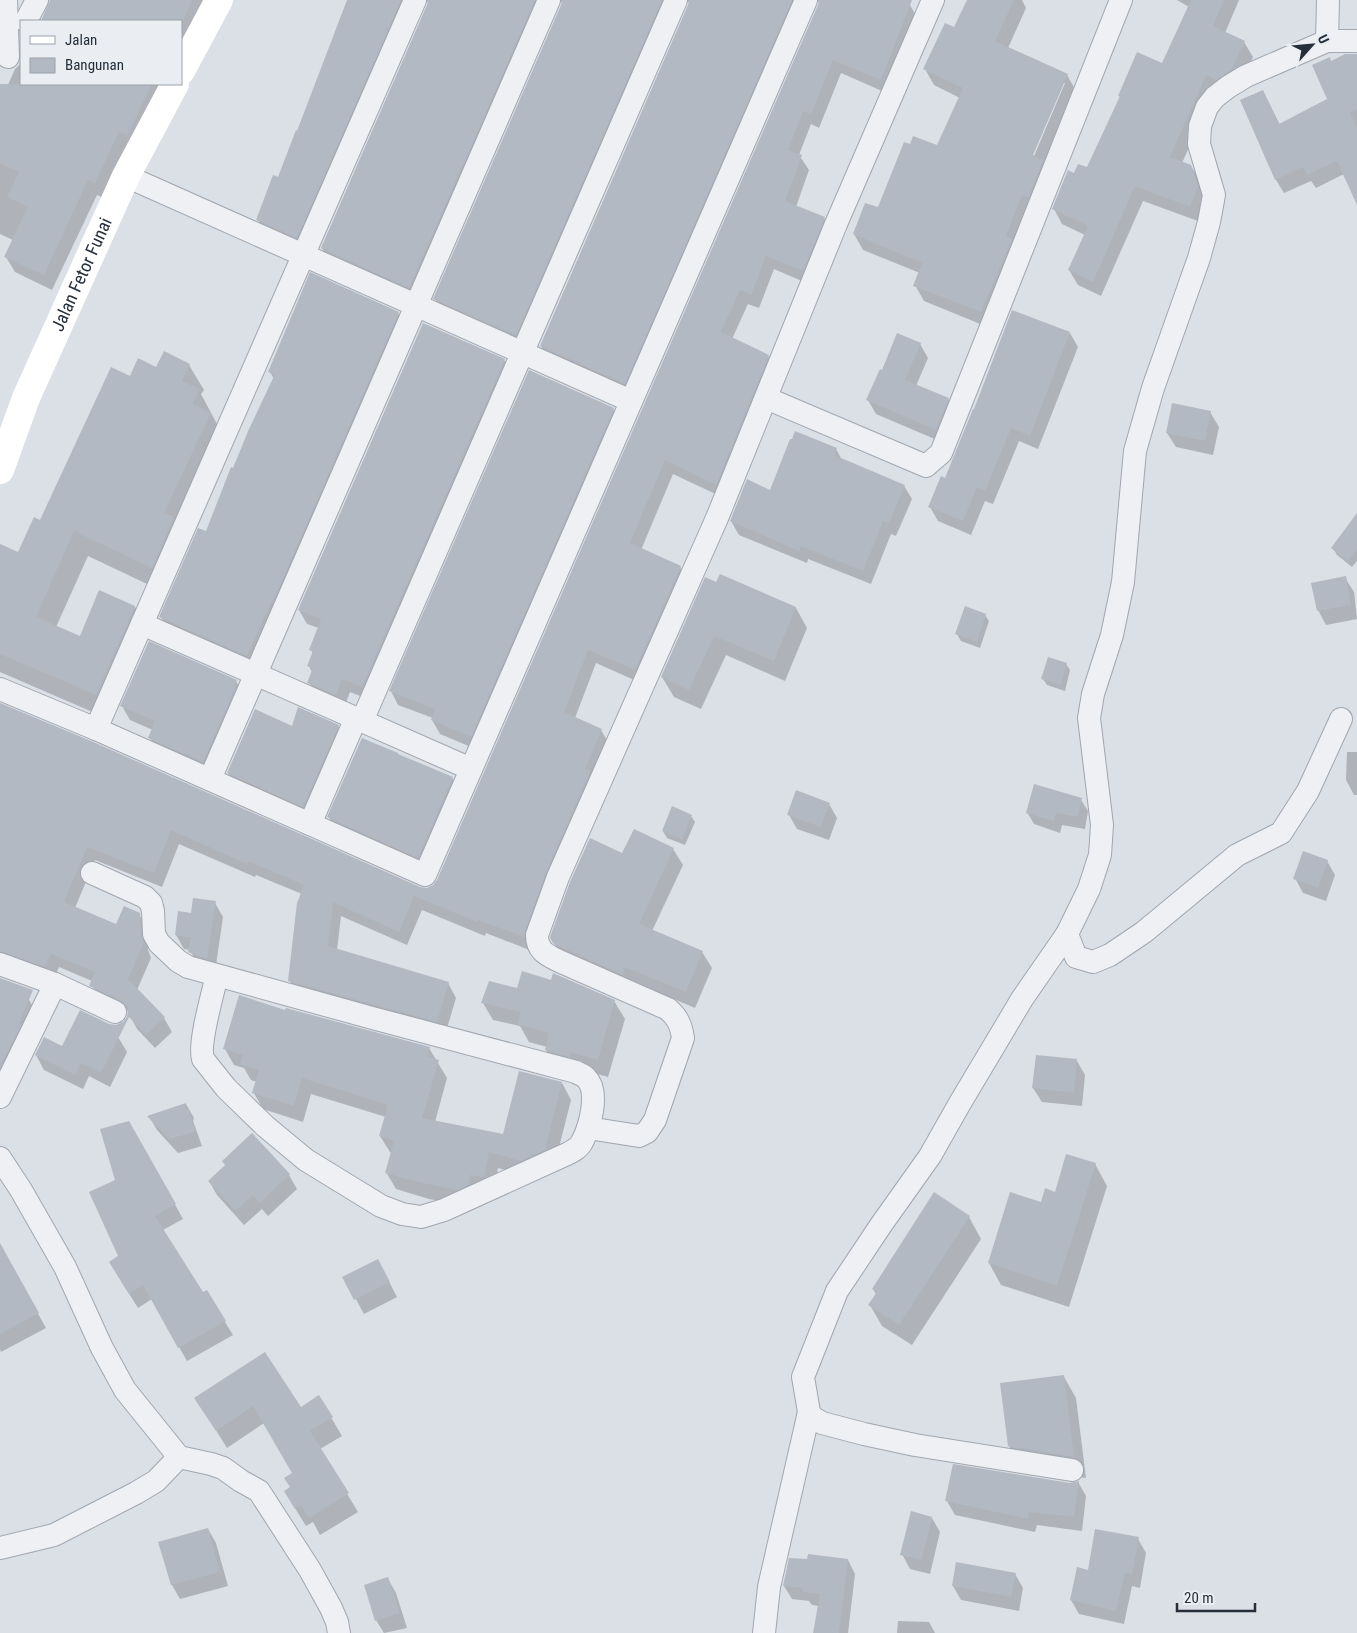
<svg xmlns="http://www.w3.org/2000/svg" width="1357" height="1633" viewBox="0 0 1357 1633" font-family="'Roboto Condensed',sans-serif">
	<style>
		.shadow { fill: #0003; fill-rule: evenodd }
		.building { fill: #b3b9c2 }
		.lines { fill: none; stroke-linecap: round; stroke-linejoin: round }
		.street-casing { stroke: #a1a6af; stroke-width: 24 }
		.street { stroke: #eef0f4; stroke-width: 22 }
		.secondary { stroke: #fff; stroke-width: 28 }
		.labels { text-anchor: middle; stroke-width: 4.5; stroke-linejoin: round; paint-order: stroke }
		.street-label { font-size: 18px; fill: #252e3b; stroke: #eaeef3 }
	</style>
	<rect width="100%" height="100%" fill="#dbdfe6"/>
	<g class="shadow">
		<polygon points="0,0 0,103 15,69 21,63 21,61 21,84 173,84 104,198 97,195 52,290 15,272 6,257 13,240 0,234"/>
		<polygon points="51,0 208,0 181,58 181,21 42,21 50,7"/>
		<polygon points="349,0 897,0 910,5 918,19 889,94 841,73 819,128 811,124 799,155 809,170 796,207 824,218 832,233 811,285 774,269 759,308 748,304 732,339 768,356 776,370 724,498 673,474 641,550 680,567 689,582 643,684 596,663 575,718 601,730 609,744 532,951 486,933 485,936 422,910 407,945 341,916 337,950 448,983 456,998 445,1035 298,995 290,981 302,894 256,875 255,877 179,844 162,887 95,860 75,908 117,926 139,914 147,929 148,950 151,958 137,990 164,1018 172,1032 155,1048 137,1029 127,1010 100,998 91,984 92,981 59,967 54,978 0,955 0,705 419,888 427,889 434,886 438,881 820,2 814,1 633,397 549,360 541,346 690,2 683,1 524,349 443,313 435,299 563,2 556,1 418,301 330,263 322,248 429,2 422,1 305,251 266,234 258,220 279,178"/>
		<path d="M968 0H1022L1026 8 1008 48 1067 75 1076 91 990 328 924 301 915 285 920 273 863 250 854 234 878 209 911 145 938 147 960 98 934 85 925 69 955 29ZM1063 83H1065L1032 161 1029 160Z"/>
		<polygon points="1177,0 1239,0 1225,33 1244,42 1253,57 1240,85 1215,90 1182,163 1191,166 1200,181 1205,202 1198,221 1143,201 1101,296 1078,285 1069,270 1085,235 1062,224 1054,209 1075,174 1088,169 1121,98 1119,96 1163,65 1189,7"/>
		<polygon points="1357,54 1357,199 1344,174 1316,188 1311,181 1284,193 1276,180 1242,101 1263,91 1280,125 1329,99 1331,62"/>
		<polygon points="398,313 406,326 255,669 168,631 161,617 206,533 274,379 270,372"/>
		<polygon points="1070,333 1078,347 1038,449 1019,441 993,504 985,501 971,535 938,521 930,507 945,479"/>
		<polygon points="920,344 928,358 916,386 948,399 956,413 944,443 876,414 868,400 883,372"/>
		<polygon points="504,360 512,374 370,700 350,692 344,708 317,696 309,682 312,672 309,666 313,654 311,650 319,628 307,624 299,610"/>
		<polygon points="189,365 204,390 201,394 225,439 166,593 88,556 56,627 80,637 99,592 135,607 149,632 111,720 0,672 0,546 18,553 40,522 130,377 157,368"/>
		<polygon points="613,409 621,422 478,750 440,734 432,720 433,718 398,705 391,691"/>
		<polygon points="1210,412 1219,427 1213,455 1176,447 1167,433"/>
		<polygon points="836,449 842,460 904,486 912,499 896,536 891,534 871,584 808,559 807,563 739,535 731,521"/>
		<polygon points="1357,527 1357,561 1352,567 1337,555 1333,548"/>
		<polygon points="1345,578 1354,592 1357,619 1326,625 1318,610"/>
		<polygon points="706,579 796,608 807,628 785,681 726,655 701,709 674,697 662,677"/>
		<polygon points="985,615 989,621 980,648 961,641 957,634"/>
		<polygon points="1066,664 1070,670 1065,691 1047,685 1043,679"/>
		<polygon points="236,681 244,695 211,776 158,752 150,738 153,730 130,720 122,706"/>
		<polygon points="338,726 346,740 311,820 237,787 228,773 292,727"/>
		<polygon points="1347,752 1357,752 1357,795 1354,795 1346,780"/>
		<polygon points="452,778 461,792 426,871 337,831 329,817"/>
		<polygon points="1081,800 1088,811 1085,829 1062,825 1060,833 1034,824 1027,812"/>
		<polygon points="829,804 837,818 829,840 797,829 789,815"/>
		<polygon points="691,816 695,822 685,845 667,838 663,831"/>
		<polygon points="673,849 683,865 652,931 702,952 712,968 695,1008 634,982 563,958 553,941"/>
		<polygon points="1327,861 1335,875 1326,901 1303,893 1295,878"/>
		<polygon points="215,903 223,917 215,972 198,966 190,950 184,949 176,935 192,914"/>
		<polygon points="0,988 29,1000 39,1017 0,1104"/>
		<polygon points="518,990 614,1001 625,1019 608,1077 580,1069 556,1067 546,1050 547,1047 529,1042 520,1026 493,1020 483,1003"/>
		<polygon points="286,1011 429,1048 447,1078 435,1122 504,1136 562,1083 571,1100 554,1167 531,1177 498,1168 493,1193 467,1206 429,1199 396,1189 386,1172 392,1153 390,1152 380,1136 386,1117 311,1094 303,1122 263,1109 254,1093 257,1082 251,1080 244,1068 234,1065 225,1049"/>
		<polygon points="118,1037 127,1052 110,1087 89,1076 83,1089 44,1070 36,1055 62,1048"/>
		<polygon points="1077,1061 1085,1075 1082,1106 1042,1102 1033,1088"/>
		<polygon points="186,1104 194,1118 193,1121 202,1146 178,1153 157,1130 149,1116"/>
		<polygon points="129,1122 183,1219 163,1230 203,1293 206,1291 233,1335 187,1361 152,1299 138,1308 118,1276 120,1256 117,1180"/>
		<polygon points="252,1135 289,1175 297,1189 268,1216 262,1209 244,1225 217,1195 209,1181 226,1166"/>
		<polygon points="1095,1164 1107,1186 1069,1307 1001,1285 989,1263 1042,1203"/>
		<polygon points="969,1217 981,1239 912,1345 882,1326 870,1305 876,1294 873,1289"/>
		<polygon points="2,1249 46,1328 1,1352 0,1349 0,1250"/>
		<polygon points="385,1274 397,1297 364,1314 344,1277"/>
		<polygon points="1064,1377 1076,1398 1086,1478 1021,1468 1009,1446"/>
		<polygon points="319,1397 342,1436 320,1449 358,1512 320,1535 313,1522 306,1526 285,1492 292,1488 294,1473 264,1423 227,1448 196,1398 300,1408"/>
		<polygon points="1078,1482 1086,1496 1082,1531 1037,1525 1035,1532 955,1515 947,1501"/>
		<polygon points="932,1518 940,1532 930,1574 910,1569 902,1554"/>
		<polygon points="208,1529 216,1543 228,1586 180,1599 172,1585 160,1543"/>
		<polygon points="1138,1539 1146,1553 1140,1588 1132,1586 1124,1624 1079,1614 1071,1600 1089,1571"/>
		<polygon points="848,1560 855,1574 848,1633 814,1633 819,1606 812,1605 809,1601 792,1599 784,1586"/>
		<polygon points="1015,1574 1023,1588 1019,1611 961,1600 953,1586"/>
		<polygon points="388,1579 396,1593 407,1628 384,1633 376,1620"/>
		<polygon points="898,1621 929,1622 935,1633 897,1633"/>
	</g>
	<g class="building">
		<polygon points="50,0 192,0 183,21 41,21"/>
		<polygon points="347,0 401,0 297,238 256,220 273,175 278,177 296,130 297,131"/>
		<polygon points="428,0 535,0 409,288 321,248 427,5"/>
		<polygon points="562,0 662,0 516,335 433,299 561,5"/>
		<polygon points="689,0 792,0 625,384 540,346 688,5"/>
		<polygon points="819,0 912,0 881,80 833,60 811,114 803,111 788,150 802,155 785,201 825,217 803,271 766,256 751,295 740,290 721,332 769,355 716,485 665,460 630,543 681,566 635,670 588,650 564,712 602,729 585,769 590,771 546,872 525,931 524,937 478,920 477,922 414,896 399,932 333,902 328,946 449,982 437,1022 288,981 297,903 304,885 248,861 247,864 171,830 154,873 87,847 64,902 116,924 124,906 140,913 141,935 144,942 128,979 165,1017 146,1035 129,1017 101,1073 81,1063 75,1075 35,1055 44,1037 62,1046 80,1010 109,1024 116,1025 123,1022 127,1017 128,1010 125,1004 121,1000 89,986 95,972 51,954 45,967 0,951 0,703 91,741 420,887 427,888 433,885 437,880 818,5"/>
		<polygon points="967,0 1014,0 995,41 1068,74 1033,155 1043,160 1028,198 1022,195 1006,236 1012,239 981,312 913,286 922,263 853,234 865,203 878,207 904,142 910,144 913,136 937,145 963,88 923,69 945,23 954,27"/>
		<polygon points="1191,0 1224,0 1213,26 1245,41 1232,69 1216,80 1206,75 1170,157 1191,165 1198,186 1190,207 1135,186 1093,282 1068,270 1088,226 1052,209 1068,170 1074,173 1078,164 1087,167 1120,96 1118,96 1137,52 1162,63"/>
		<polygon points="1345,54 1357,54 1357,109 1350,112 1357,128 1357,205 1337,161 1307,175 1303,167 1275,180 1240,100 1263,90 1279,124 1327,99 1312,65 1330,57 1331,61"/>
		<polygon points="0,84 152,84 127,136 119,132 95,183 88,180 44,275 4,257 28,207 7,197 19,172 0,163"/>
		<polygon points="310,272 399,312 273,601 272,600 247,656 159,617 198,528 206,531 231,467 233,468 249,429 275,374 268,372"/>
		<polygon points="1012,310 1070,332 1030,436 1011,428 985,491 977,487 963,521 928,507 941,476 945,478 953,458 973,409 974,409"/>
		<polygon points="423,323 505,359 362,687 342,679 336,695 307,683 313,668 307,666 313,651 309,650 321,619 298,610"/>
		<polygon points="897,333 921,343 905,380 949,398 936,430 866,400 880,369 882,370"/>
		<polygon points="164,351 190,364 182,381 200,389 193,404 211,413 164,513 174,517 152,568 74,531 36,617 80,636 99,590 135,606 96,695 0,654 0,544 18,552 34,517 40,520 111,367 130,376 138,358 156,367"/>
		<polygon points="529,370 614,408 471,737 431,720 435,709 389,691"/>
		<polygon points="1172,403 1211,411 1205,441 1166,433"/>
		<polygon points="795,431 837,448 834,455 905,485 889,523 883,521 863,571 801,546 799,551 730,521 747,479 770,490 790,439 792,439"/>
		<polygon points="1357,513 1357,549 1348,561 1331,548"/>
		<polygon points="720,574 796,607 774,661 714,636 689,690 661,677 705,577 716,582"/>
		<polygon points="1346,576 1351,605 1317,611 1311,583"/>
		<polygon points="965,606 986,614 977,642 955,634"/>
		<polygon points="149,641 237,680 234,685 236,686 203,762 148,738 155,721 120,706"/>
		<polygon points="1048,657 1067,663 1061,685 1041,679"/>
		<polygon points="298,707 339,725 303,807 227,773 255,709 292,726"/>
		<polygon points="362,738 398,753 398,754 453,777 418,858 327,817"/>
		<polygon points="1034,784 1082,798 1078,817 1056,813 1054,821 1026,813"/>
		<polygon points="796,790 830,803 821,827 787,815"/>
		<polygon points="672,806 692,815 682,839 662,831"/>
		<polygon points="634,829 674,848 639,924 703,951 686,992 625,967 623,975 565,949 554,944 551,940 550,937 570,882 590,838 622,853"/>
		<polygon points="1303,851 1328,860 1318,888 1293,879"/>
		<polygon points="193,898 216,901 207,959 188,952 191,938 175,935 178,911 191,913"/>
		<polygon points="522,971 551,980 553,973 615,1000 598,1060 570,1052 569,1057 545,1050 549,1033 517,1024 521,1012 481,1003 489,981 517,988"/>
		<polygon points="0,978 33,990 19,1024 21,1025 0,1067"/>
		<polygon points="239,995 285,1010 286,1008 430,1047 427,1056 439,1060 422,1118 503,1134 519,1071 562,1082 545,1150 520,1161 489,1152 484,1177 470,1175 468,1185 457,1190 418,1182 385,1173 394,1141 379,1136 388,1105 302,1078 294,1106 252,1093 259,1070 240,1064 243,1055 223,1049"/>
		<polygon points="1036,1055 1077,1059 1074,1093 1032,1088"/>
		<polygon points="186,1103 185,1109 189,1110 195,1132 169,1139 147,1116"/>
		<polygon points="129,1121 176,1204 155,1216 203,1292 207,1290 226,1321 178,1348 143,1285 129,1294 109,1262 118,1256 89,1192 115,1180 100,1129"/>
		<polygon points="252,1133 290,1174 260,1203 253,1195 235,1211 208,1181 225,1165 222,1161"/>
		<polygon points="1066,1154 1096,1163 1057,1286 988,1263 1010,1192 1041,1202 1045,1188 1055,1192"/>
		<polygon points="934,1192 970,1216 899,1325 868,1305 877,1292 872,1289"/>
		<polygon points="0,1243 39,1313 0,1334"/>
		<polygon points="378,1259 390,1282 354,1300 342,1277"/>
		<polygon points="265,1352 301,1407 319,1395 333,1417 310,1431 349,1493 309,1518 301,1505 295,1509 284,1491 290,1487 284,1478 292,1473 253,1406 216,1431 194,1398"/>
		<polygon points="1064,1375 1074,1457 1008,1446 1000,1383"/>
		<polygon points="953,1464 1070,1483 1079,1481 1074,1517 1029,1512 1028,1519 945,1501"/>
		<polygon points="911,1511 932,1517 922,1560 900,1555"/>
		<polygon points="208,1528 220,1572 171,1585 158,1542"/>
		<polygon points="1095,1529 1139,1537 1132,1574 1125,1573 1116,1611 1070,1600 1077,1567 1088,1570"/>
		<polygon points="808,1554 848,1559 839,1633 813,1633 820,1594 803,1592 803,1588 783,1586 789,1558 807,1559"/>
		<polygon points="956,1562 1016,1573 1011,1597 952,1586"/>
		<polygon points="388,1577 400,1613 375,1621 364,1585"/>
	</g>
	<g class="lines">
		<defs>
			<g id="street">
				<polyline points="6,0 8,57"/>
				<polyline points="26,21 37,0"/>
				<polyline points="1327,41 1328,0"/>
				<polyline points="126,176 631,401"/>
				<polyline points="766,398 926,466 941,453 1121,0"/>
				<polyline points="142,624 471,769"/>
				<polyline points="0,689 96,729 425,875 806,0"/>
				<polyline points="362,721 676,0"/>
				<polyline points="96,729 415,0"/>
				<polyline points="210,779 549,0"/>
				<polyline points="310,824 356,718"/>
				<path d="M92 873 145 897 151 903 153 911 154 934 159 943 178 961 188 967 376 1019 576 1072C579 1074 584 1075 586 1078 600 1091 590 1127 582 1142 579 1148 573 1151 567 1154L444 1210 421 1217 402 1214 381 1206 306 1160 265 1126 226 1088 203 1059C198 1044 213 993 217 975"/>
				<polyline points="1067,934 1076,957 1093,962 1110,955 1144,932 1237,855 1281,833 1308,791 1341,719"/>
				<polyline points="0,964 55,984 115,1012"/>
				<polyline points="0,1097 55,984"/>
				<path d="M588 1128 639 1136 647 1132 655 1120 683 1038C681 1025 678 1018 668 1009L559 961C547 955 537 951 537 935L558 877 717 518 836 224 933 0"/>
				<polyline points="0,1158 21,1190 65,1267 102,1348 125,1390 179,1457 211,1464 223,1468 241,1481 259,1491 310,1570 331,1608 337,1622 339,1633"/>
				<polyline points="1072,1470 915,1445 864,1434 822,1423 812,1417 809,1412 803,1377 837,1291 881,1225 930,1156 960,1103 1022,999 1067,934 1089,889 1100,855 1102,825 1089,718 1093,694 1112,635 1123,582 1135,451 1153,388 1199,258 1209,222 1214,195 1199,144 1200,126 1207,107 1215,97 1228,87 1246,76 1327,41 1357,41"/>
				<polyline points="0,1548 54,1535 136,1493 156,1481 179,1457"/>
				<polyline points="764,1633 769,1587 809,1412"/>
			</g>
		</defs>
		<use href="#street" class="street-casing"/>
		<use href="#street" class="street"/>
		<g class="secondary">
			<polyline points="181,71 219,0"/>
			<path id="s1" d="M0 470 26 398 126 176 175 84"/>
		</g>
	</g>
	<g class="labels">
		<g class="street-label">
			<text dy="6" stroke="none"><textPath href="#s1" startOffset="212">Jalan Fetor Funai</textPath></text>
		</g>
	</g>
	<rect x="20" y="20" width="162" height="65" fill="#eaeef3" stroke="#9ba1a9"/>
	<rect x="30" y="36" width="25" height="8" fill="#ffffff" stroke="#9ba1a9"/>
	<text x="65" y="45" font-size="15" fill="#252e3b">Jalan</text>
	<rect x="30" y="58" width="25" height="15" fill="#b3b9c2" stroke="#9ba1a9"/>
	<text x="65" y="70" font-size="15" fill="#252e3b">Bangunan</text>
	<g transform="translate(1312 45) rotate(63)" stroke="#eaeef3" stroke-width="4" paint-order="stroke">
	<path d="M0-4L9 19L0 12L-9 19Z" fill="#252e3b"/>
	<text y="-8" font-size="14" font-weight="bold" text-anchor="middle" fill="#252e3b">U</text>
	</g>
	<path d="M1177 1603v8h78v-8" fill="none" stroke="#252e3b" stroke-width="2.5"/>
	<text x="1184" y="1603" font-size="15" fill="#252e3b" stroke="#eaeef3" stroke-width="4" paint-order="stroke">20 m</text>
</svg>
